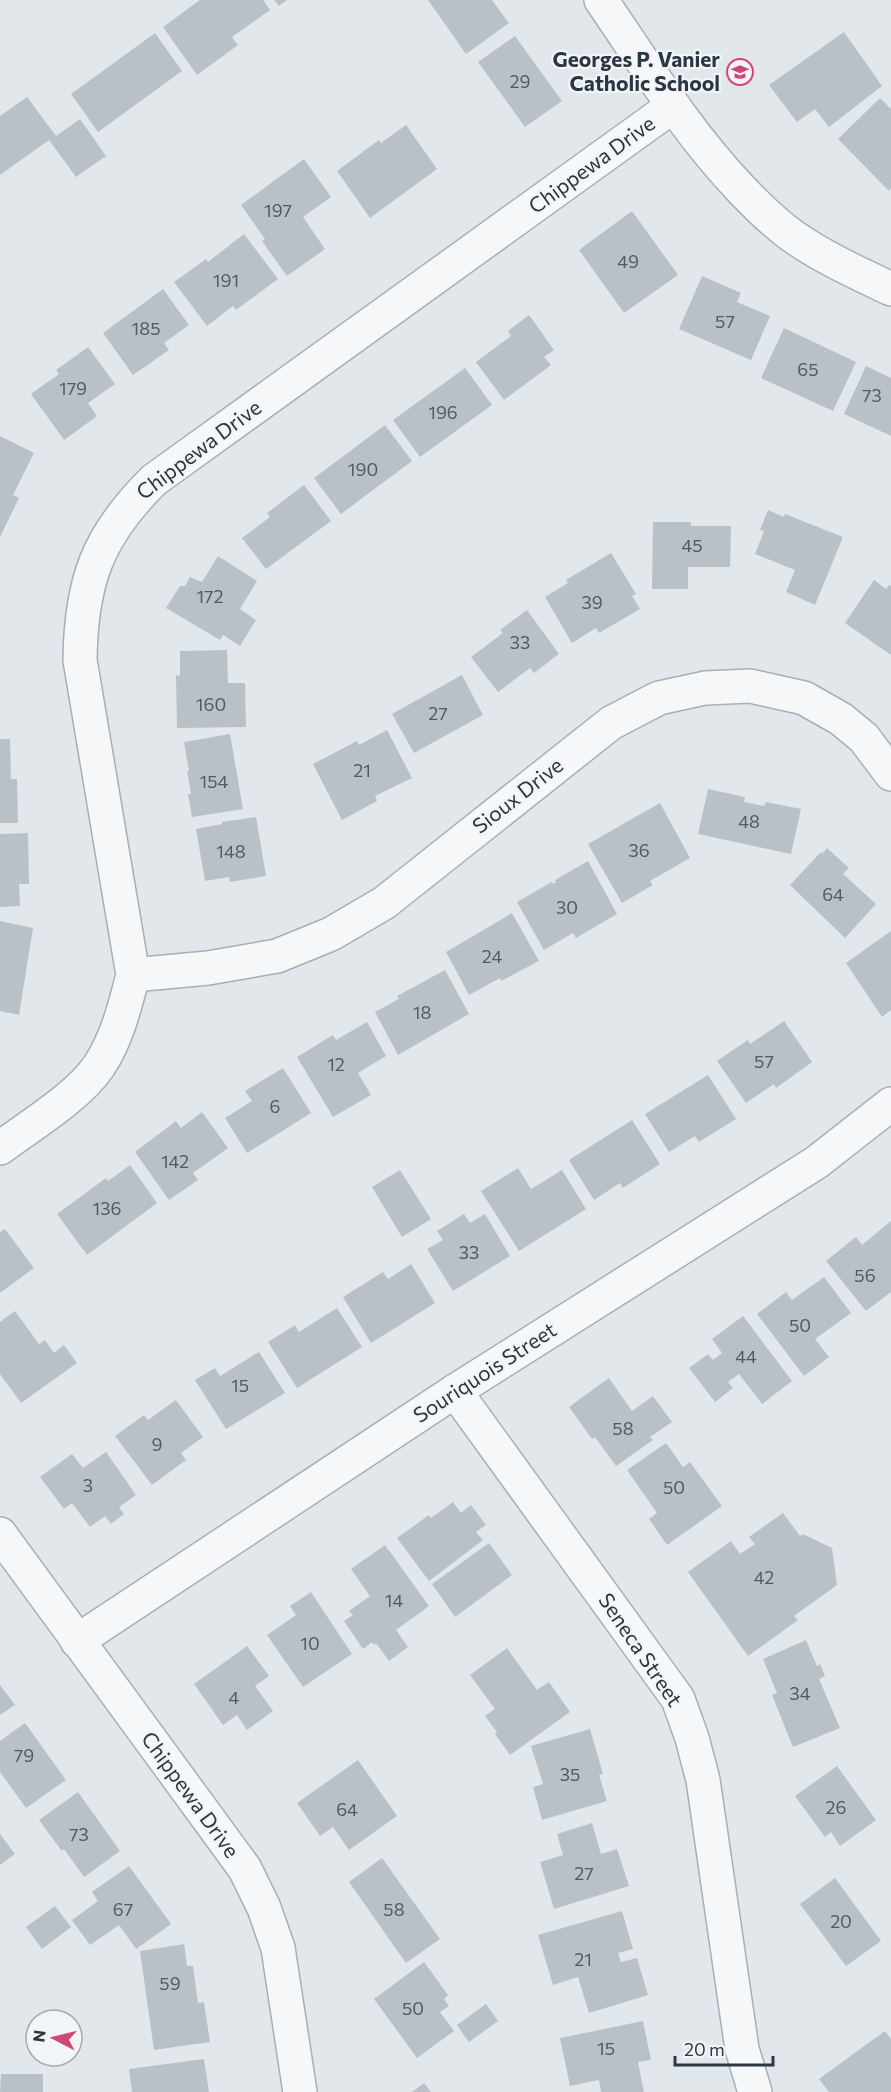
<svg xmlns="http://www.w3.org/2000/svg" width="891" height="2092" viewBox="0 0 891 2092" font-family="Commissioner,sans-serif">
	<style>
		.building { fill: #b9c1c8 }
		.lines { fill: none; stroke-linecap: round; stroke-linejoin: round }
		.minor-casing { stroke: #a7afb5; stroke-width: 36 }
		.minor { stroke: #f5f7f9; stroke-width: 33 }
		.labels { text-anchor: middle; stroke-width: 4.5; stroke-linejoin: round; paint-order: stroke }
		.number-label { font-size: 18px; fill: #4e5a64 }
		.poi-label { font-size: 21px; font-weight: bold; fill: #2a3743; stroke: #f2f5f8; text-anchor: end }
		.street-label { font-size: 21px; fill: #2a3743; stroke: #f2f5f8 }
	</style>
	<rect width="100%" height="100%" fill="#e2e7eb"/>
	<g class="building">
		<polygon points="200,0 263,0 270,10 232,37 238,45 197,75 163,27"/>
		<polygon points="274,0 287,0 279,6"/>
		<polygon points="428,0 492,0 509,23 466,54"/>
		<polygon points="844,32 882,86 829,127 815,109 797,122 769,85"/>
		<polygon points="155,33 182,71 98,132 71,94"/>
		<polygon points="515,36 562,101 525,127 478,62"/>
		<polygon points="27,97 56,136 80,119 106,156 76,177 49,140 0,175 0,116"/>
		<polygon points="880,98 891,109 891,188 889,191 838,139"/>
		<polygon points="406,125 437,169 370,218 337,171 379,140 381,143"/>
		<polygon points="304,159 331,197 303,217 325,249 287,276 262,241 265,239 241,205"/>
		<polygon points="632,211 678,275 624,313 579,250"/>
		<polygon points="244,234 278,279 236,310 233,306 207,326 174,282 206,259 208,262"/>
		<polygon points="702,276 741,293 737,302 770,316 751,360 679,329"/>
		<polygon points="163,289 189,325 164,343 169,350 133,375 103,333"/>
		<polygon points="529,315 554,350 544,357 551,365 504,400 476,362 511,336 508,331"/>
		<polygon points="784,328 856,362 833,411 761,378"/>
		<polygon points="88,347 115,384 88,403 97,416 64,440 31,394 59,374 56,370"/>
		<polygon points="866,366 891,378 891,436 844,414"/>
		<polygon points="465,368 492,405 420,457 393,420"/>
		<polygon points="385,425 412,461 341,514 314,478"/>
		<polygon points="0,436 34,453 13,495 19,498 0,537"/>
		<polygon points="304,485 331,521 266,569 242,538 270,517 267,513"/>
		<polygon points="768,510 784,517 785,514 843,537 815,605 786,592 795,570 755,554 764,531 760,530"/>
		<polygon points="653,522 691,522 691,526 731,526 730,567 688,567 688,589 652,589"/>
		<polygon points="611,553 636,594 632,596 640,609 599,633 596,628 572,643 545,597 568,583 566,580"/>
		<polygon points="218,556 257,581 240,609 256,620 240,646 223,635 220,640 166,608 180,586 185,586 190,577 202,582"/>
		<polygon points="874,580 886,589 889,585 891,586 891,655 845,623"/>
		<polygon points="527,610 559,654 534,673 530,668 498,692 471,657 503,633 500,630"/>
		<polygon points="227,650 228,683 245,683 246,727 177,728 176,675 180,676 180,651"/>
		<polygon points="462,675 483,715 414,753 392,714"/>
		<polygon points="387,730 412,778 375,796 377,801 342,820 313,764 357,741 359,745"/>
		<polygon points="230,734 243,809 192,817 188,794 191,794 187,771 189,771 184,742"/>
		<polygon points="0,739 10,739 11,779 17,779 18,823 0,823"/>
		<polygon points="708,789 745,797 744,802 764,806 766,802 801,809 791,854 698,834"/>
		<polygon points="660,803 690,858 650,881 653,885 622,903 588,844"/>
		<polygon points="256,817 266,876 230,882 229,877 205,881 196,829 222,824 222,822"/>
		<polygon points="28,833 29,884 19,884 20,906 0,907 0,834"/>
		<polygon points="827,848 849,868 843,874 876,904 845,938 790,885 821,852 822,854"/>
		<polygon points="588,861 617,914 576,938 573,933 544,950 517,902 552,882 553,884 556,882 555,880"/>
		<polygon points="512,913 539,961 501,981 500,978 469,995 446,952"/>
		<polygon points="0,921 33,928 19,1015 0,1011"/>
		<polygon points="891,931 891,1010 882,1017 846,963"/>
		<polygon points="445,970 469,1014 398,1055 375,1012 399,999 397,996"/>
		<polygon points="784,1021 812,1062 776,1088 774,1084 746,1103 717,1061 748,1040 750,1044"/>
		<polygon points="367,1022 386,1056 358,1073 371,1095 333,1117 297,1057 333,1035 336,1040"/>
		<polygon points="283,1068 311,1113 247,1153 225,1118 252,1101 245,1091"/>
		<polygon points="708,1075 736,1119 699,1142 695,1136 669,1152 645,1114"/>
		<polygon points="202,1112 228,1148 193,1173 198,1180 169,1200 135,1152 176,1121 181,1128"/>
		<polygon points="632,1120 660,1164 623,1188 620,1183 594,1200 569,1160"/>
		<polygon points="130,1165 157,1203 87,1255 57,1214 106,1178 108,1181"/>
		<polygon points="518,1168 531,1189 562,1170 586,1209 519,1251 481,1191"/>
		<polygon points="400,1170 431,1219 402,1237 372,1187"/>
		<polygon points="464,1214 470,1223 485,1214 510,1256 453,1291 427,1249 443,1240 437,1231"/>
		<polygon points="891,1221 891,1292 866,1311 826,1261 856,1237 862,1245"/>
		<polygon points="5,1229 34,1268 0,1293 0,1232"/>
		<polygon points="411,1264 435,1303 371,1343 343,1297 383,1272 388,1279"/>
		<polygon points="824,1277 851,1313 815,1339 829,1357 804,1376 757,1314 786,1292 792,1300"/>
		<polygon points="337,1308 362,1347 297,1388 268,1342 295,1325 299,1332"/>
		<polygon points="15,1311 39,1344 45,1340 54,1353 64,1345 77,1363 21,1403 0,1374 0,1322"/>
		<polygon points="743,1316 792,1381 762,1404 739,1374 728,1382 733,1388 715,1402 689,1368 708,1354 713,1360 722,1353 712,1339"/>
		<polygon points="259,1352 285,1393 226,1429 195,1380 215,1368 220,1376"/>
		<polygon points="609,1378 632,1411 653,1396 672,1422 650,1437 653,1440 616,1466 595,1437 592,1439 569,1407"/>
		<polygon points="176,1400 203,1437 181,1453 186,1460 152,1485 115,1436 144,1415 148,1420"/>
		<polygon points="666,1443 683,1467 690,1462 722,1506 667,1545 649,1519 657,1513 627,1470"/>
		<polygon points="106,1452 136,1495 119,1507 124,1514 111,1524 105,1516 90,1527 72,1503 64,1509 40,1477 72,1454 83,1468"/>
		<polygon points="453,1502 461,1513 471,1505 486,1525 476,1532 483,1540 429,1581 397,1538 429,1515 431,1518"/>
		<polygon points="783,1513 800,1536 803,1534 832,1548 837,1585 794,1616 798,1620 748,1656 688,1572 731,1541 740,1554 755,1544 749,1537"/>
		<polygon points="489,1543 512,1575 455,1617 432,1584"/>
		<polygon points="385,1545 429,1606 396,1630 408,1647 389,1661 376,1643 374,1645 372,1642 363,1649 344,1621 353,1615 349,1611 370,1596 351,1569"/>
		<polygon points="311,1592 352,1654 303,1687 267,1635 296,1615 290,1606"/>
		<polygon points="806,1640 817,1666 820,1664 825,1676 819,1679 840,1728 793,1747 772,1695 777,1693 763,1659"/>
		<polygon points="247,1646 269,1676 255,1686 273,1711 247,1730 237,1715 223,1725 194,1684"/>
		<polygon points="507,1648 537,1690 549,1682 570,1712 510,1755 495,1734 497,1732 485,1716 495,1709 470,1675"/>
		<polygon points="0,1685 15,1705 0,1715"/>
		<polygon points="25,1723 66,1780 26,1808 0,1772 0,1741"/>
		<polygon points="590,1729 603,1774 599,1775 607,1801 542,1820 533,1787 543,1784 531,1746"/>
		<polygon points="358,1760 397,1816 349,1850 333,1827 320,1836 297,1803"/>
		<polygon points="837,1766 876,1820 840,1846 831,1832 825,1837 795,1796"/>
		<polygon points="78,1792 120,1851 84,1877 64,1849 62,1851 39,1820"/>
		<polygon points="592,1823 601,1854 617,1849 629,1886 554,1909 540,1862 563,1855 557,1834"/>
		<polygon points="0,1834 15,1854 0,1865"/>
		<polygon points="382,1858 440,1939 406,1963 349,1882"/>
		<polygon points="129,1866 171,1924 136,1949 119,1925 90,1945 72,1920 98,1901 92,1892"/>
		<polygon points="835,1878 881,1941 846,1966 800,1904"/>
		<polygon points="55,1906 71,1927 42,1949 26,1927"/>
		<polygon points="622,1911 633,1949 618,1953 621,1962 637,1958 648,1995 589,2013 578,1977 553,1985 538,1935"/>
		<polygon points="184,1944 187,1966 193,1966 198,2003 204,2002 210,2042 154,2050 140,1951"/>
		<polygon points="424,1962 448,1995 444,1999 449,2006 440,2012 454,2031 417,2058 374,1999"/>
		<polygon points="486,2004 498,2021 469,2042 457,2025"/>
		<polygon points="643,2021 651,2060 638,2062 644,2092 601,2092 599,2080 570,2086 560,2038"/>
		<polygon points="885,2031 891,2039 891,2092 829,2092 819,2079"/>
		<polygon points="204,2059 209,2092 132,2092 129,2069"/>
		<polygon points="1,2074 43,2074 43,2092 0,2092"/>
		<polygon points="424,2083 431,2092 412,2092"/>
	</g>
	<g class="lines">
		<defs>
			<g id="minor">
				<path d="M601 0C645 64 686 131 740 188 757 206 774 223 794 237 824 258 858 273 891 289"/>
				<polyline points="133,975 208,968 277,956 331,934 384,903 611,723 659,698 705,688 750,686 804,698 841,719 864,738 891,774"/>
				<path d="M0 1148C31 1125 78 1097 99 1066 117 1039 125 1006 133 975L80 660C81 582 97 536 154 480L673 106"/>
				<polyline points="455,1391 678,1699 692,1738 703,1780 742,2049 755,2092"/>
				<polyline points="0,1534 245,1869 264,1908 278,1948 300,2092"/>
				<polyline points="77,1641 455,1391 817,1162 891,1104"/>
			</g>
		</defs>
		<use href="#minor" class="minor-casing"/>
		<use href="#minor" class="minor"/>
	</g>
	<defs>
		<symbol id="school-ring" viewBox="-11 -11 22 22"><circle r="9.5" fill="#f2f5f8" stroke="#d04773" stroke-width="1.5"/><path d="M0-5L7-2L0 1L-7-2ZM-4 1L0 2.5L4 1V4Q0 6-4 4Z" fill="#d04773"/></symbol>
	</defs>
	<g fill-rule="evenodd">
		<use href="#school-ring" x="725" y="57" width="30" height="30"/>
	</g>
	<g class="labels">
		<g class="number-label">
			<text x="520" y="88">29</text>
			<text x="278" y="217">197</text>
			<text x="628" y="268">49</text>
			<text x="226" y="287">191</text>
			<text x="725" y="328">57</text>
			<text x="146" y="335">185</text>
			<text x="808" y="376">65</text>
			<text x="73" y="395">179</text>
			<text x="872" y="402">73</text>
			<text x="443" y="419">196</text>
			<text x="363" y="476">190</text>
			<text x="692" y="552">45</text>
			<text x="210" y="603">172</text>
			<text x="592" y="609">39</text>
			<text x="520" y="649">33</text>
			<text x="211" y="711">160</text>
			<text x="438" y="720">27</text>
			<text x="362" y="777">21</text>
			<text x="214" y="788">154</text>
			<text x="749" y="828">48</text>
			<text x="639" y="857">36</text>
			<text x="231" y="858">148</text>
			<text x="833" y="901">64</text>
			<text x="567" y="914">30</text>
			<text x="492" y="963">24</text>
			<text x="422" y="1019">18</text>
			<text x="764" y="1068">57</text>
			<text x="336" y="1071">12</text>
			<text x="275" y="1113">6</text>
			<text x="175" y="1168">142</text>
			<text x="107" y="1215">136</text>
			<text x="469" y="1259">33</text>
			<text x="865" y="1282">56</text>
			<text x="800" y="1332">50</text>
			<text x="746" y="1363">44</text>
			<text x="240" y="1392">15</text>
			<text x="623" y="1435">58</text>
			<text x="157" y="1451">9</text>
			<text x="88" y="1492">3</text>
			<text x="674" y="1494">50</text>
			<text x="764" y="1584">42</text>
			<text x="394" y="1607">14</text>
			<text x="310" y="1650">10</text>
			<text x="800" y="1700">34</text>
			<text x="234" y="1704">4</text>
			<text x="24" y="1762">79</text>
			<text x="570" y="1781">35</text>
			<text x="836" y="1814">26</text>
			<text x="347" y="1816">64</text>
			<text x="79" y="1841">73</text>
			<text x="584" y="1880">27</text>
			<text x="123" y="1916">67</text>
			<text x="394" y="1916">58</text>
			<text x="841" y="1928">20</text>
			<text x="583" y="1966">21</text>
			<text x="170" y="1990">59</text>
			<text x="413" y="2015">50</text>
			<text x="606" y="2055">15</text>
		</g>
		<g class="poi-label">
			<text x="720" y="67">Georges P. Vanier<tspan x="720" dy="24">Catholic School</tspan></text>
		</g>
		<g class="street-label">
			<text transform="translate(592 165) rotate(-36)" y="7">Chippewa Drive</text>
			<text transform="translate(199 450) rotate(-37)" y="7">Chippewa Drive</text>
			<text transform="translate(518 796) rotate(-38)" y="7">Sioux Drive</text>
			<text transform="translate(485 1373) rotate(-33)" y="7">Souriquois Street</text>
			<text transform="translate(640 1650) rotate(56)" y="7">Seneca Street</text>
			<text transform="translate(190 1795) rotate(54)" y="7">Chippewa Drive</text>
		</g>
	</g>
	<g transform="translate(54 2038) rotate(277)"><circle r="28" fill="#f2f5f8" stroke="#a2a9b0" stroke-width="1.5"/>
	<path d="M0-4.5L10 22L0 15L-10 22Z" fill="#d04773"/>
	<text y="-9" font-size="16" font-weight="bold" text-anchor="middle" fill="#2a3743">N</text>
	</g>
	<path d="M675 2056v9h98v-9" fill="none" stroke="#2a3743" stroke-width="3"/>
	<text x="684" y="2056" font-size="18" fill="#2a3743" stroke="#f2f5f8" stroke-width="4.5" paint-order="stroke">20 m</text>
</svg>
